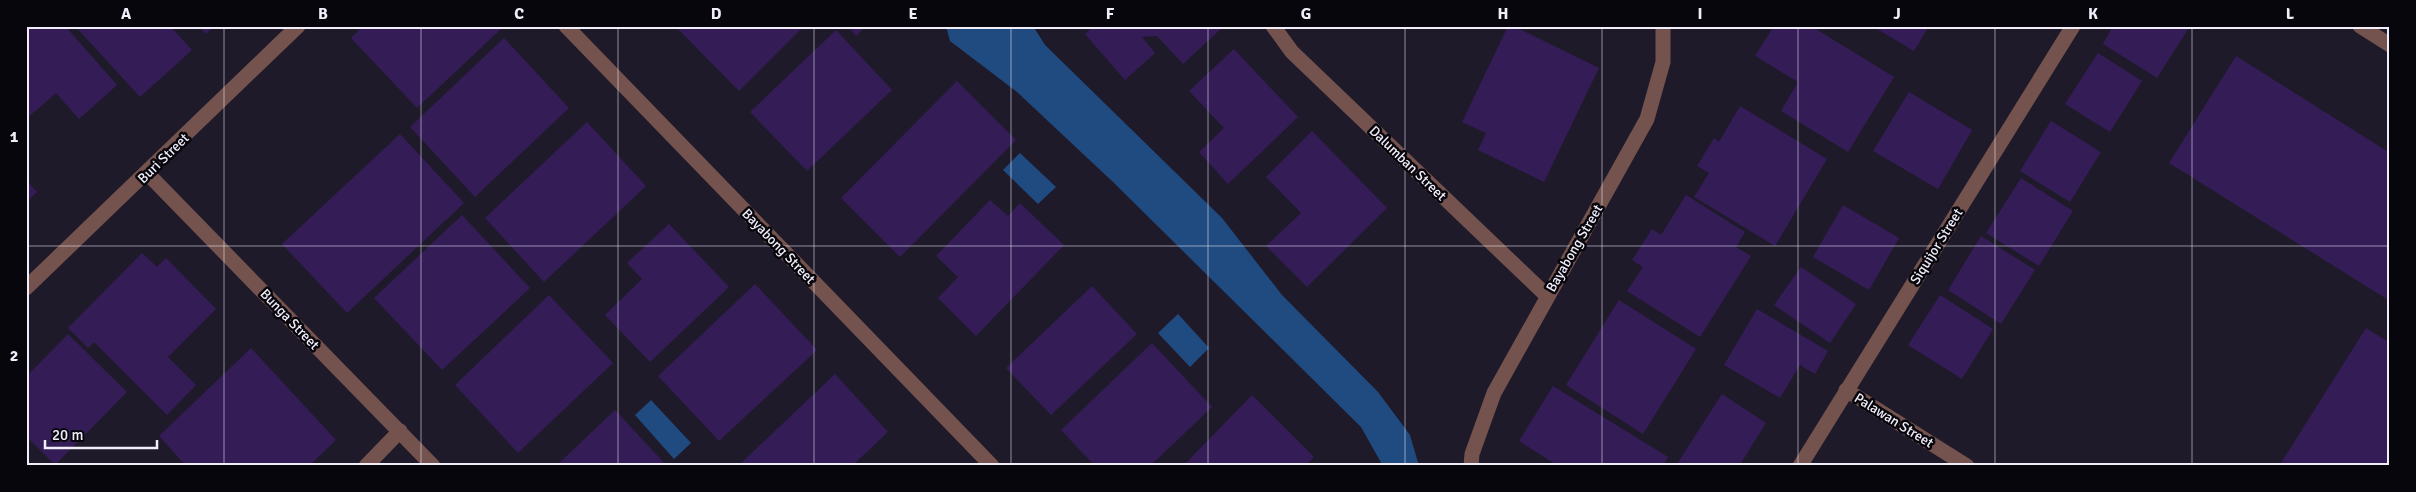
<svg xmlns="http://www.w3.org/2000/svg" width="2416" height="492" viewBox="0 0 2416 492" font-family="Signika,sans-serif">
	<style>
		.water { fill: #1f4b80 }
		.building { fill: #341c57 }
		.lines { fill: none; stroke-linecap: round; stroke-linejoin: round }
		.street { stroke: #74534e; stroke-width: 15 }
		.grid { fill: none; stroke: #f1eef9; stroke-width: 1; stroke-opacity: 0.55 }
		.labels { text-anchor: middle; stroke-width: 5; stroke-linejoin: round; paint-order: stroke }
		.street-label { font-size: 14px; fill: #f1eef9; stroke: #08060d }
		.neatline { fill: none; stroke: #f1eef9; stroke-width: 2 }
		.grid-label { font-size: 16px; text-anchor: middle; font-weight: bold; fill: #f1eef9 }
	</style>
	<rect width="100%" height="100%" fill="#1f1a2a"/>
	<g class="water">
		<polygon points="946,26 1033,26 1045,45 1222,218 1282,295 1378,392 1410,435 1419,466 1383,466 1361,427 1113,182 1017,92 950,41"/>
		<polygon points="1020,153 1056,187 1038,204 1003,170"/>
		<polygon points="1178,314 1209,348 1190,367 1158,333"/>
		<polygon points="651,400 691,443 674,459 635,415"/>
	</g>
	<g class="building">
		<polygon points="26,26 65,26 117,85 79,119 56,93 26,119"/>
		<polygon points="75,26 170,26 192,50 140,97"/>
		<polygon points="199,26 214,26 206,34"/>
		<polygon points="363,26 504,26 417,108 351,38"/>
		<polygon points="681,26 804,26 739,91 678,29"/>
		<polygon points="848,26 866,26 856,36"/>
		<polygon points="1094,26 1224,26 1183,64 1157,36 1142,37 1155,53 1125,80 1085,34"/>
		<polygon points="1508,26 1513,26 1599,68 1544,182 1478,150 1486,133 1462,122"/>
		<polygon points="1774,26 1811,26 1894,77 1848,152 1781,111 1798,82 1755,56"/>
		<polygon points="1872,26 1929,26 1914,51"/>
		<polygon points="2113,26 2190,26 2157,78 2103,44"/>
		<polygon points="836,30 892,90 807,171 750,112"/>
		<polygon points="504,38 569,108 475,197 410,127"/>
		<polygon points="1234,49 1298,117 1228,184 1199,152 1224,128 1189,91"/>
		<polygon points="2098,53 2142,81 2110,132 2065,104"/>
		<polygon points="2236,56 2390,153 2390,301 2169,163"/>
		<polygon points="957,81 1016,140 900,257 841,198"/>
		<polygon points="1909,92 1972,130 1938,189 1873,151"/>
		<polygon points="1740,106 1827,159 1775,246 1694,197 1709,173 1697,166 1714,138 1719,142"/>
		<polygon points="2051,121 2101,152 2070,202 2020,171"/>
		<polygon points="587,122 646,186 544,282 485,218"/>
		<polygon points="1312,131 1387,208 1307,287 1266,246 1301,213 1266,177"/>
		<polygon points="400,134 464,203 347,313 282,244"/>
		<polygon points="2021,178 2073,211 2039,266 1986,233"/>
		<polygon points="26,180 37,192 26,202"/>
		<polygon points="1686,195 1745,232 1736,247 1751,256 1700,337 1627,291 1643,267 1632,260 1652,229 1661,235"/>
		<polygon points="990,200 1008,216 1020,203 1064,245 976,336 938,298 958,277 936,256"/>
		<polygon points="1843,205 1899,238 1869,290 1813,257"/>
		<polygon points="462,215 530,288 442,370 374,298"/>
		<polygon points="669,224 729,287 650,362 605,315 642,279 627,263"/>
		<polygon points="1981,236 2035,270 2001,324 1948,290"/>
		<polygon points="142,253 157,267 166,258 216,309 168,357 196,385 167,415 94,342 88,348 68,328"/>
		<polygon points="1801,267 1856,304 1830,343 1774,305"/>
		<polygon points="755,284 817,350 719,441 658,376"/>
		<polygon points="1092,286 1137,334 1051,415 1006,368"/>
		<polygon points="549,295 613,363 518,453 455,385"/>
		<polygon points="1940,295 1993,329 1962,379 1908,345"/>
		<polygon points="1619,300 1696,349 1643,434 1566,385"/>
		<polygon points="1757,309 1828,351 1815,374 1800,365 1780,398 1724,365"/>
		<polygon points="2366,328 2390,343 2390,466 2279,466"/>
		<polygon points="68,334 127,392 55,465 26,436 26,377"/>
		<polygon points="1152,343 1212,407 1150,466 1095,466 1061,430"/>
		<polygon points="251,348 336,440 309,466 186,466 159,436"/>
		<polygon points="835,374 888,432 852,466 738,466"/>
		<polygon points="1553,386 1668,457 1663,466 1558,466 1519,441"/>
		<polygon points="1722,394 1766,423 1739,466 1681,466 1677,464"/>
		<polygon points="1252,395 1314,457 1305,466 1183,466"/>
		<polygon points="615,410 667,466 556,466"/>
	</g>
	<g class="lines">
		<g class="street">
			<polyline points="566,26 992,466"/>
			<polyline points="1273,26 1292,52 1547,296"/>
			<polyline points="2360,26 2390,45"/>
			<polyline points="147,173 433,466"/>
			<polyline points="26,288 298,26"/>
			<polyline points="1846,390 1967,466"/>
			<polyline points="366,466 400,431"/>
			<polyline points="1471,466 1472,454 1494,393 1647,119 1663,62 1663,26"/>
			<polyline points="1800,466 2073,26"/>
		</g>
	</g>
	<path class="grid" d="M224 26V466M421 26V466M618 26V466M814 26V466M1011 26V466M1208 26V466M1405 26V466M1602 26V466M1798 26V466M1995 26V466M2192 26V466M26 246H2390"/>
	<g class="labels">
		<g class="street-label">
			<text transform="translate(163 158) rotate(-44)" y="5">Buri Street</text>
			<text transform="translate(1408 163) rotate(44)" y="5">Dalumban Street</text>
			<text transform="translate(779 246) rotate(46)" y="5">Bayabong Street</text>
			<text transform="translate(1936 246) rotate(-58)" y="5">Siquijor Street</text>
			<text transform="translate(1574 248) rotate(-60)" y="5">Bayabong Street</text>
			<text transform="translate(290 319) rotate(46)" y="5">Bunga Street</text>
			<text transform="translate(1894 420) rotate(32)" y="5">Palawan Street</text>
		</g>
	</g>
	<rect width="2416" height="492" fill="none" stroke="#08060d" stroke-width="55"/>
	<path d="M45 440v8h112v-8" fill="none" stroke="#f1eef9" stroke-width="2.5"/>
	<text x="52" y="440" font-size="15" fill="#f1eef9" stroke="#08060d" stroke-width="4" paint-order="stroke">20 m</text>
	<rect x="28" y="28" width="2360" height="436" class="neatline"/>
	<g class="grid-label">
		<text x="126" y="19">A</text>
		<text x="323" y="19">B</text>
		<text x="519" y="19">C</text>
		<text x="716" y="19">D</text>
		<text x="913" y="19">E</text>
		<text x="1110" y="19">F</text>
		<text x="1306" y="19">G</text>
		<text x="1503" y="19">H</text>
		<text x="1700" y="19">I</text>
		<text x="1897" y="19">J</text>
		<text x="2093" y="19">K</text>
		<text x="2290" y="19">L</text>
		<text x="14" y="142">1</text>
		<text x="14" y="361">2</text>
	</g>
</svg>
